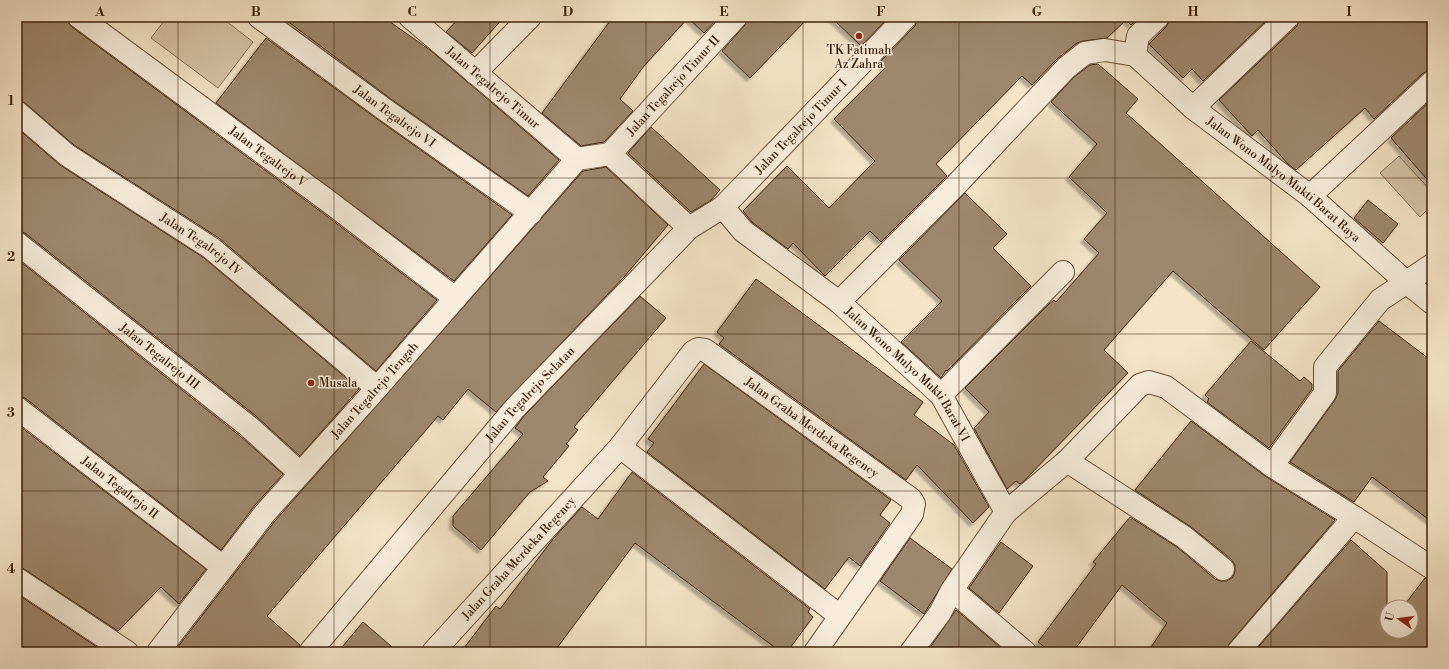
<svg xmlns="http://www.w3.org/2000/svg" width="1449" height="669" viewBox="0 0 1449 669" font-family="'Libre Bodoni',serif">
	<style>
		.green { fill: #d6c3a8; stroke: #8a725a }
		.building { fill: #9d876e; stroke: #3e220c; filter: url(#shadow) }
		.lines { fill: none; stroke-linecap: round; stroke-linejoin: round }
		.minor-casing { stroke: #6c523b; stroke-width: 24 }
		.minor { stroke: #f8eddb; stroke-width: 22 }
		.grid { fill: none; stroke: #3e220c; stroke-width: 1; stroke-opacity: 0.55 }
		.poi-dot { fill: #8f2418; stroke: #f8eddb; stroke-width: 1.5 }
		.labels { text-anchor: middle; stroke-width: 3; stroke-linejoin: round; paint-order: stroke }
		.poi-label { font-size: 12px; fill: #3e220c; stroke: #f8eddb }
		.street-label { font-size: 12px; fill: #3e220c; stroke: #f8eddb }
		.neatline { fill: none; stroke: #3e220c; stroke-width: 1.5 }
		.grid-label { font-size: 13px; text-anchor: middle; font-weight: bold; fill: #3e220c }
	</style>
	<defs>
		<filter id="shadow"><feDropShadow dx="-3.5" dy="3.5" stdDeviation="1" flood-color="#0004"/></filter>
	</defs>
	<rect width="100%" height="100%" fill="#f5e4c8"/>
	<filter id="stains"><feTurbulence type="fractalNoise" baseFrequency=".005" numOctaves="4"/><feColorMatrix values="0 0 0 0 .2 0 0 0 0 .09 0 0 0 0 .02 0 0 0 .5 -.17"/></filter>
	<radialGradient id="worn" r=".72"><stop offset=".6" stop-color="#630" stop-opacity="0"/><stop offset="1" stop-color="#630" stop-opacity=".3"/></radialGradient>
	<g class="green">
		<polygon points="167,17 221,17 253,42 218,88 151,38"/>
		<polygon points="1399,156 1432,192 1432,205 1420,217 1380,173"/>
	</g>
	<g class="building">
		<polygon points="17,17 67,17 68,22 72,27 324,214 437,300 376,371 219,238 74,145 25,103 17,100"/>
		<polygon points="282,17 383,17 430,50 559,160 528,196 391,99"/>
		<polygon points="460,17 504,17 472,53 446,32"/>
		<polygon points="613,17 719,17 704,33 688,18 644,66 620,99 633,111 604,142 581,146 542,113"/>
		<polygon points="748,17 809,17 750,78 722,51 745,25"/>
		<polygon points="831,17 889,17 861,46"/>
		<polygon points="918,17 1140,17 1131,25 1126,20 1107,38 1083,41 1077,43 1057,59 1032,85 1022,76 936,164 947,176 881,242 870,231 825,276 793,243 788,249 752,222 743,211 787,166 829,208 875,161 834,119 885,68 879,63 915,26"/>
		<polygon points="1170,17 1270,17 1203,81 1192,69 1183,78 1149,44 1167,26"/>
		<polygon points="1300,17 1432,17 1432,70 1423,73 1374,119 1365,108 1296,170 1288,164 1258,130 1252,136 1219,100 1297,26"/>
		<polygon points="266,38 377,119 512,215 454,281 216,103"/>
		<polygon points="1098,64 1138,99 1126,113 1320,287 1264,350 1173,271 1104,350 1128,373 1024,481 1020,484 1016,481 1007,489 974,428 989,412 965,388 1049,304 1054,300 1056,302 1099,253 1084,239 1107,213 1069,177 1097,144 1051,102 1074,77 1090,65"/>
		<polygon points="1432,99 1432,185 1391,138"/>
		<polygon points="651,127 720,190 710,201 691,212 628,153"/>
		<polygon points="17,128 60,165 204,258 359,389 300,456 256,416 25,233 17,231"/>
		<polygon points="606,167 668,225 624,277 496,412 468,389 443,420 438,416 267,616 300,645 298,652 174,652 275,521 583,171"/>
		<polygon points="965,193 1007,234 993,248 1031,286 947,371 946,370 941,378 901,342 942,301 899,260"/>
		<polygon points="1368,200 1398,224 1383,243 1354,218"/>
		<polygon points="17,259 240,436 283,474 255,505 221,550 25,398 17,396"/>
		<polygon points="756,279 923,402 914,415 954,445 989,507 973,523 917,465 906,480 719,344 724,338 717,332"/>
		<polygon points="640,296 666,318 574,427 578,430 566,444 569,446 543,477 548,481 530,492 481,550 453,526 453,516 523,434 515,428 524,416"/>
		<polygon points="1379,321 1432,361 1432,522 1372,477 1354,502 1290,462 1335,400 1338,393 1338,371"/>
		<polygon points="1251,341 1300,381 1304,377 1312,384 1312,389 1269,448 1207,402 1209,399 1205,395"/>
		<polygon points="704,364 891,500 880,515 890,523 860,566 849,557 825,589 647,452 654,443 648,439"/>
		<polygon points="1191,421 1265,476 1335,520 1229,644 1226,652 1148,652 1167,623 1122,585 1073,652 1051,652 1038,642 1096,564 1093,562 1130,517 1177,547 1215,579 1221,581 1227,581 1233,577 1235,571 1235,565 1231,559 1191,527 1135,490"/>
		<polygon points="17,424 206,569 179,604 161,587 118,631 24,569 17,567"/>
		<polygon points="632,472 810,609 808,612 813,617 787,652 781,652 635,543 554,652 461,652 496,606 500,609 553,539 582,507 598,519"/>
		<polygon points="910,538 952,569 924,614 880,581"/>
		<polygon points="1351,540 1387,572 1387,631 1411,631 1411,607 1403,607 1425,578 1432,580 1432,652 1254,652"/>
		<polygon points="1001,542 1033,566 999,613 969,588"/>
		<polygon points="17,594 100,649 97,652 17,652"/>
		<polygon points="956,610 1006,652 927,652"/>
		<polygon points="363,622 398,652 338,652"/>
	</g>
	<g class="lines">
		<defs>
			<g id="minor">
				<path id="s1" d="M79 17 332 204 455 298"/>
				<path id="s2" d="M259 17 384 109 531 213"/>
				<path id="s3" d="M410 17 577 159"/>
				<path id="s4" d="M1135 55 1193 108 1310 196 1406 282 1432 303"/>
				<polyline points="475,73 530,17"/>
				<polyline points="1193,108 1288,17"/>
				<path id="s5" d="M17 112 67 155 211 248 377 388"/>
				<path id="s6" d="M610 154 736 17"/>
				<polyline points="1310,196 1432,82"/>
				<path id="s7" d="M723 207 743 231 839 302 941 395 1006 512 1067 461 1140 385 1149 382 1166 387 1272 466 1354 517 1432 568"/>
				<path id="s8" d="M689 228 723 207 906 17"/>
				<path id="s9" d="M17 243 248 426 300 473"/>
				<polyline points="839,302 956,185 1066,68 1085,53 1105,50 1135,55 1138,36 1158,17"/>
				<polyline points="941,395 1063,272"/>
				<path id="s10" d="M17 408 223 567"/>
				<polyline points="620,447 840,616"/>
				<polyline points="1067,461 1184,537 1223,569"/>
				<polyline points="1272,466 1325,393 1325,367 1380,300 1432,265"/>
				<polyline points="17,579 127,652"/>
				<polyline points="952,590 1025,652"/>
				<path id="s11" d="M158 652 265 513 377 388 577 159 610 154"/>
				<path id="s12" d="M310 652 515 408 689 228 610 154"/>
				<path id="s13" d="M433 652 620 447 693 352 698 349 705 350 911 499 914 504 912 514 815 652"/>
				<polyline points="911,652 940,613 952,590 1006,512"/>
				<polyline points="1238,652 1354,517"/>
			</g>
		</defs>
		<use href="#minor" class="minor-casing"/>
		<use href="#minor" class="minor"/>
	</g>
	<path class="grid" d="M178 17V652M334 17V652M490 17V652M646 17V652M803 17V652M959 17V652M1115 17V652M1271 17V652M17 178H1432M17 334H1432M17 491H1432"/>
	<g class="poi-dot">
		<circle cx="859" cy="36" r="4"/>
		<circle cx="311" cy="383" r="4"/>
	</g>
	<g class="labels">
		<g class="poi-label">
			<text x="859" y="54">TK Fatimah<tspan x="859" dy="14">Az Zahra</tspan></text>
			<text x="319" y="387" text-anchor="start">Musala</text>
		</g>
		<g class="street-label">
			<text dy="4" stroke="none"><textPath href="#s6" startOffset="93">Jalan Tegalrejo Timur II</textPath></text>
			<text dy="4" stroke="none"><textPath href="#s3" startOffset="109">Jalan Tegalrejo Timur</textPath></text>
			<text dy="4" stroke="none"><textPath href="#s2" startOffset="168">Jalan Tegalrejo VI</textPath></text>
			<text dy="4" stroke="none"><textPath href="#s8" startOffset="152">Jalan Tegalrejo Timur I</textPath></text>
			<text dy="4" stroke="none"><textPath href="#s1" startOffset="235">Jalan Tegalrejo V</textPath></text>
			<text dy="4" stroke="none"><textPath href="#s4" startOffset="194">Jalan Wono Mulyo Mukti Barat Raya</textPath></text>
			<text dy="4" stroke="none"><textPath href="#s5" startOffset="227">Jalan Tegalrejo IV</textPath></text>
			<text dy="4" stroke="none"><textPath href="#s9" startOffset="182">Jalan Tegalrejo III</textPath></text>
			<text dy="4" stroke="none"><textPath href="#s7" startOffset="251">Jalan Wono Mulyo Mukti Barat VI</textPath></text>
			<text dy="4" stroke="none"><textPath href="#s11" startOffset="340">Jalan Tegalrejo Tengah</textPath></text>
			<text dy="4" stroke="none"><textPath href="#s12" startOffset="339">Jalan Tegalrejo Selatan</textPath></text>
			<text dy="4" stroke="none"><textPath href="#s13" startOffset="542">Jalan Graha Merdeka Regency</textPath></text>
			<text dy="4" stroke="none"><textPath href="#s10" startOffset="130">Jalan Tegalrejo II</textPath></text>
			<text dy="4" stroke="none"><textPath href="#s13" startOffset="127">Jalan Graha Merdeka Regency</textPath></text>
		</g>
	</g>
	<rect width="1449" height="669" fill="none" stroke="#f5e4c8" stroke-width="44"/>
	<g transform="translate(1399 619) rotate(284)"><circle r="19" fill="#f8eddb" stroke="#ae9c88"/>
	<path d="M0-3L7 15L0 10L-7 15Z" fill="#8f2418"/>
	<text y="-6" font-size="11" font-weight="bold" text-anchor="middle" fill="#3e220c">U</text>
	</g>
	<rect x="22" y="22" width="1405" height="625" class="neatline"/>
	<g class="grid-label">
		<text x="100" y="16">A</text>
		<text x="256" y="16">B</text>
		<text x="412" y="16">C</text>
		<text x="568" y="16">D</text>
		<text x="724" y="16">E</text>
		<text x="881" y="16">F</text>
		<text x="1037" y="16">G</text>
		<text x="1193" y="16">H</text>
		<text x="1349" y="16">I</text>
		<text x="11" y="105">1</text>
		<text x="11" y="261">2</text>
		<text x="11" y="417">3</text>
		<text x="11" y="573">4</text>
	</g>
	<rect width="100%" height="100%" filter="url(#stains)"/>
	<rect width="100%" height="100%" fill="url(#worn)"/>
</svg>
